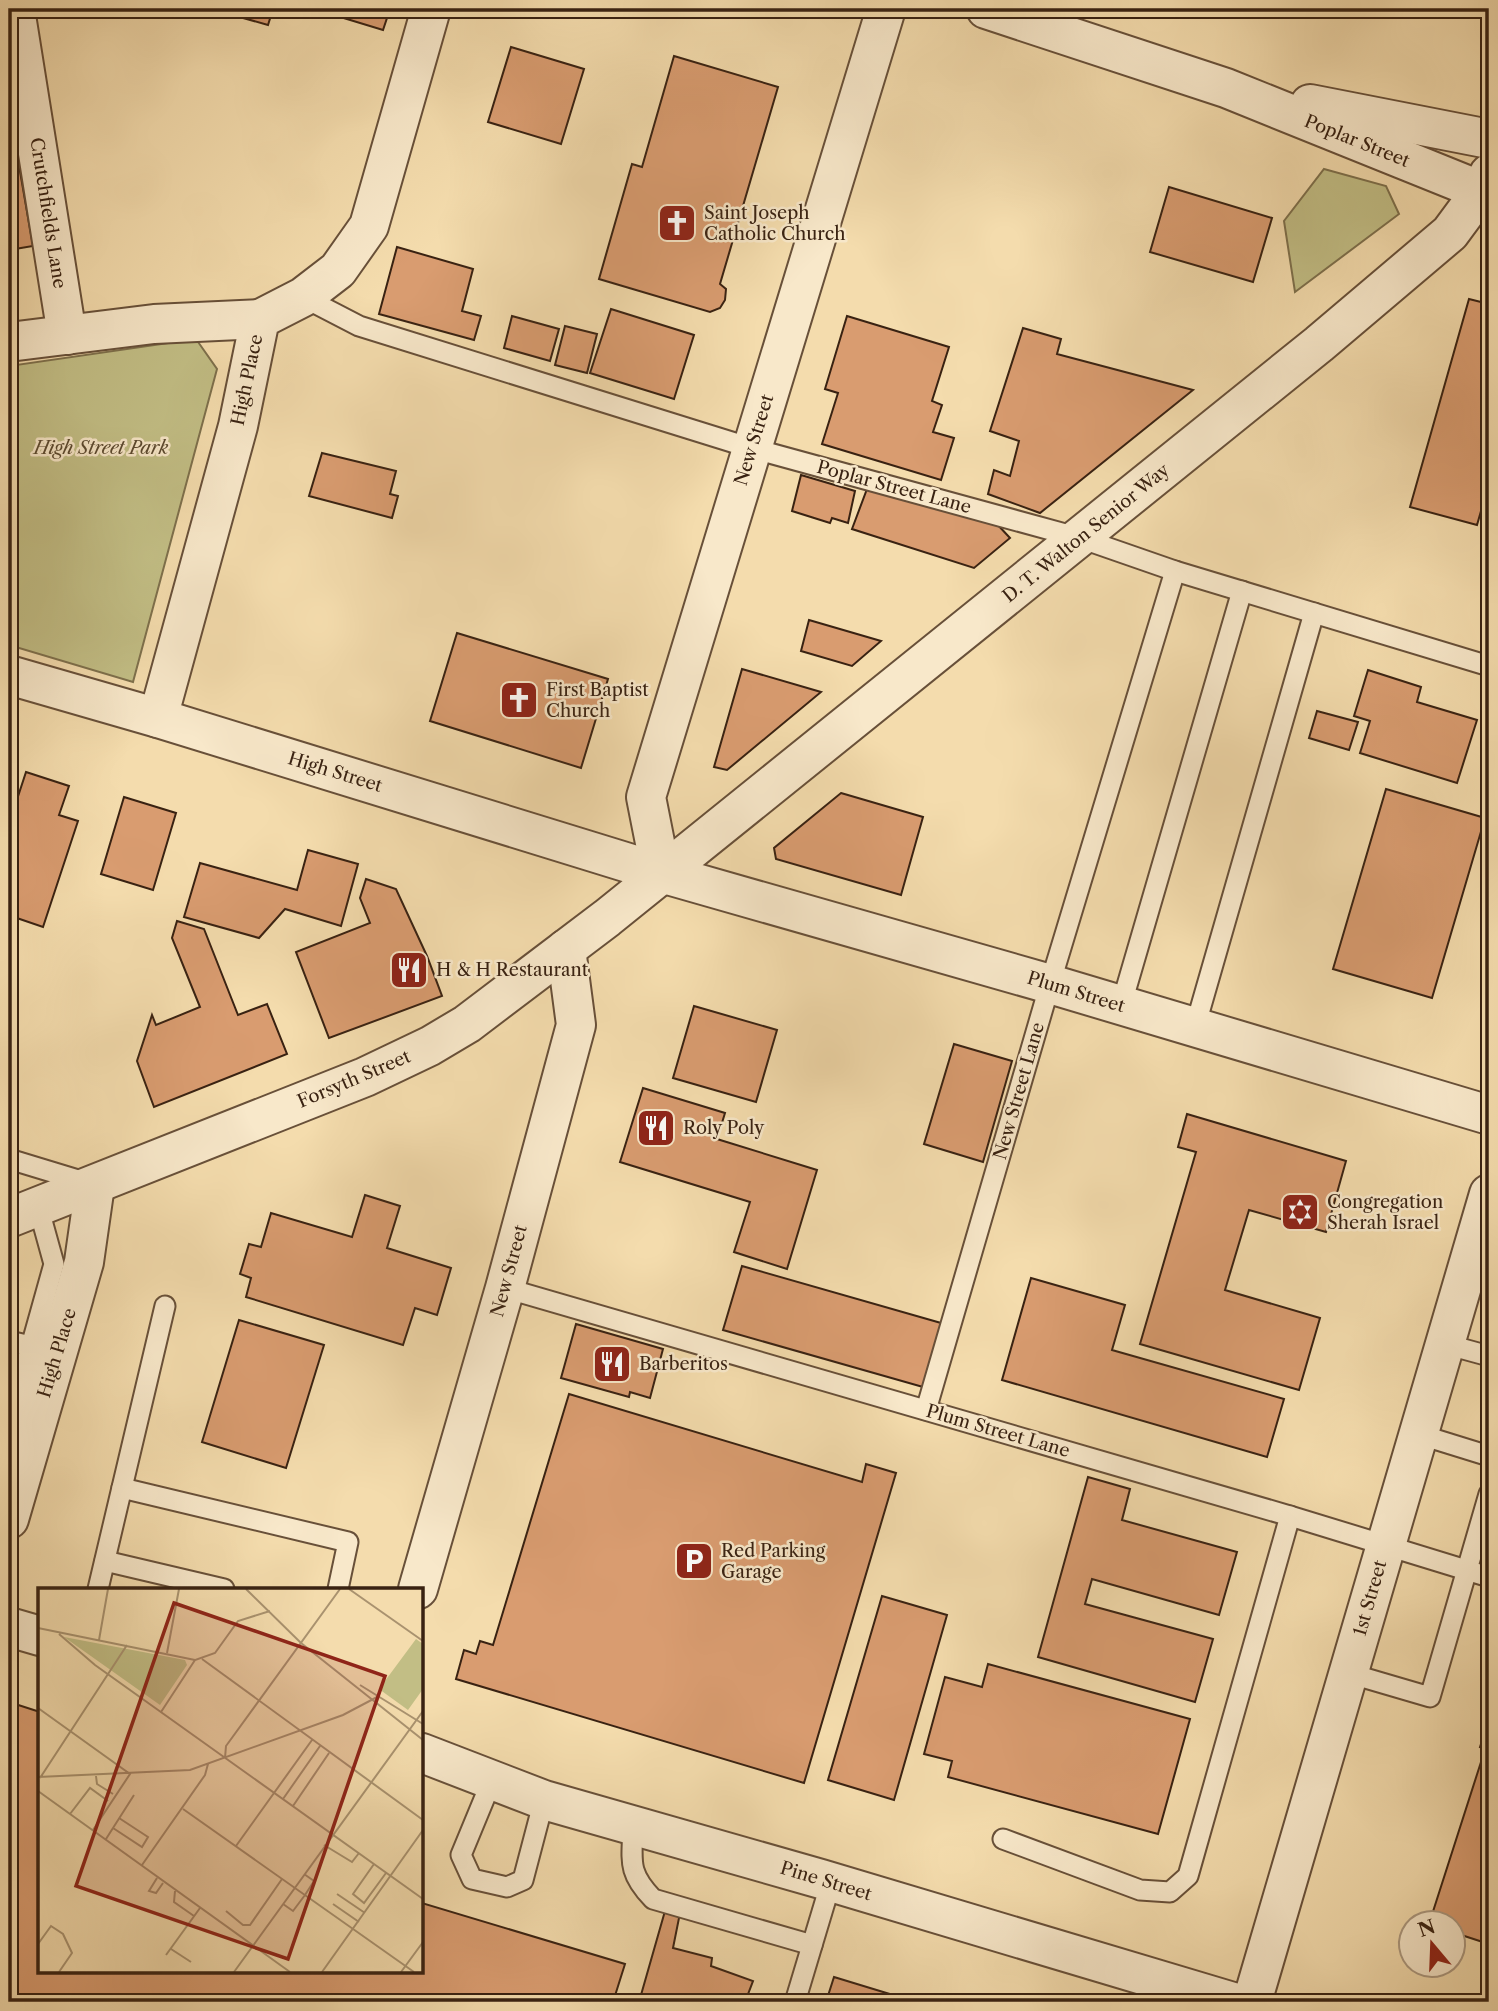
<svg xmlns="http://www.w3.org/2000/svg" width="1498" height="2011" viewBox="0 0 1498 2011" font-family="'Libre Caslon Text',serif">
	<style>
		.green { fill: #c2be85; stroke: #7e704c; stroke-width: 2 }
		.building { fill: #d99c70; stroke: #392212; stroke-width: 2 }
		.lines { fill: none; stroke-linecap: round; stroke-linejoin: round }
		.service-casing { stroke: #685039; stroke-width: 23 }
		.minor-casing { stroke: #685039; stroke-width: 42 }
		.tertiary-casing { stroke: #685039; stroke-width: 42 }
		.service { stroke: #f8e8ca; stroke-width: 19 }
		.minor { stroke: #f8e8ca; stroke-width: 38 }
		.tertiary { stroke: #f8e8ca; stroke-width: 38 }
		.labels { text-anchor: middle; stroke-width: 5; stroke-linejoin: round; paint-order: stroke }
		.street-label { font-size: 18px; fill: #392212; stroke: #f8e8ca }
		.poi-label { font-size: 18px; fill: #392212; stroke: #f8e8ca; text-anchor: start }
		.park-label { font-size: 18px; font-style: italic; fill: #5b492f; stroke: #f8e8ca }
		.inset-road { fill: none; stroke: #a9926f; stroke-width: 2 }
		.view { fill: #8f2418; fill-opacity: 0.15; stroke: #8f2418; stroke-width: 3.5 }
		.inset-edge { fill: none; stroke: #392212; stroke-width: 3.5 }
	</style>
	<rect width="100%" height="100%" fill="#f4dcad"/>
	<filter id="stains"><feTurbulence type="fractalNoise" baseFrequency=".00286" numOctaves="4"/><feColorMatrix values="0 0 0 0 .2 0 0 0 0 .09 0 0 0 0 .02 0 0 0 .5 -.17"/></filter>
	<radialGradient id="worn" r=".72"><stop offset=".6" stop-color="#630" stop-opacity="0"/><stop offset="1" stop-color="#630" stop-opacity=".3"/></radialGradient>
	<g class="green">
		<polygon points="1324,169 1386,186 1399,214 1295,292 1284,221"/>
		<polygon points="196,339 217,369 133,682 9,645 9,366"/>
	</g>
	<g class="building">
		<polygon points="230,9 273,9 268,25 229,14"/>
		<polygon points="314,9 390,9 383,30"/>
		<polygon points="511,47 584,69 561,144 488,122"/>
		<polygon points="674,56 778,87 720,284 726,289 725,300 720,308 710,312 599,279 632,164 642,167"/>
		<polygon points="13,131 33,246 9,250 9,132"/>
		<polygon points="1169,187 1272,218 1253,282 1150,252"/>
		<polygon points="397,247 473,269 462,311 481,316 474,340 379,314"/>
		<polygon points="1469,299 1489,304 1489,483 1477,525 1410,507"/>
		<polygon points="611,309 694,335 674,399 590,373"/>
		<polygon points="512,316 559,329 550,361 504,348"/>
		<polygon points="847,316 949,347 932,401 942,405 933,432 954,438 941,480 822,444 838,393 825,389"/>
		<polygon points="565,326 597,334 587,373 555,365"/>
		<polygon points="1023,328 1061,339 1057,354 1193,390 1040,513 988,494 994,470 1010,476 1019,441 990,431"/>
		<polygon points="322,453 396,471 390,494 398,496 392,518 309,496"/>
		<polygon points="801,475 855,491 848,523 832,518 830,523 792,511"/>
		<polygon points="867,489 996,523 1010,538 974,568 852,529"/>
		<polygon points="809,620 881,641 852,666 801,651"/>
		<polygon points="457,633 608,679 581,768 430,721"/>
		<polygon points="742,669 821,692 727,770 714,767"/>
		<polygon points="1368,670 1421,687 1417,702 1477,720 1457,783 1360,753 1370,721 1354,716"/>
		<polygon points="1317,711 1358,722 1349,750 1309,738"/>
		<polygon points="26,772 69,786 59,815 78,821 43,927 11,916 14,905 9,903 9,842 10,837 9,836 9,824"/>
		<polygon points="1386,789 1485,818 1432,998 1333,969"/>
		<polygon points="841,793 923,817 901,895 776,859 774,848"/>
		<polygon points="124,797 176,813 153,890 101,874"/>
		<polygon points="308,850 358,864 341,926 285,909 259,938 184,917 200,863 297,890"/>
		<polygon points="366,879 396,889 427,956 442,996 329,1038 296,952 370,923 360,898"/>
		<polygon points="177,921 204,929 238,1015 267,1004 287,1054 154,1107 137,1061 152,1015 156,1025 200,1007 172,938"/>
		<polygon points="694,1006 777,1030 756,1102 673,1078"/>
		<polygon points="954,1044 1012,1061 983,1162 924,1144"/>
		<polygon points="643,1088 725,1113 717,1139 817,1170 787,1269 734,1252 750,1202 620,1162"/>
		<polygon points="1187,1114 1346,1161 1326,1232 1249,1210 1225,1290 1320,1318 1299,1390 1140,1344 1196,1152 1178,1147"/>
		<polygon points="365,1195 400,1206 387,1248 451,1268 437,1315 415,1308 403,1345 246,1297 251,1278 240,1274 249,1244 261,1247 271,1213 352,1237"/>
		<polygon points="742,1266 948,1325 930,1389 723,1330"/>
		<polygon points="1031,1278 1125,1305 1112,1350 1284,1399 1267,1457 1002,1380"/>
		<polygon points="239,1320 324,1345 286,1468 202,1442"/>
		<polygon points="576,1324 663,1349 650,1398 630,1392 629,1397 561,1378"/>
		<polygon points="569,1394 862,1482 866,1464 896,1473 804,1783 456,1679 464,1650 476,1654 480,1641 493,1645"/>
		<polygon points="1088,1477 1130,1489 1122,1520 1237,1552 1219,1615 1092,1579 1085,1604 1213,1639 1195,1702 1038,1657"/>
		<polygon points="882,1596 947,1615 894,1800 828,1780"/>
		<polygon points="988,1664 1190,1719 1158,1834 948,1777 952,1761 924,1754 945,1677 982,1687"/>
		<polygon points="9,1702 40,1712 40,1971 422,1971 422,1903 625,1964 613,2002 9,2002"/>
		<polygon points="1489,1719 1489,1750 1480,1747"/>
		<polygon points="1481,1762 1489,1765 1489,1944 1452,1932 1452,1924 1429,1924"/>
		<polygon points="667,1904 681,1908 673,1948 712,1958 711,1966 753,1981 745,2002 639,2002"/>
		<polygon points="834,1977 916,2002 826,2002"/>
	</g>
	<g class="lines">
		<defs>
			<g id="service">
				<polyline points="303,297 359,326 751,448 1080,538 1175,571 1489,666"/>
				<polyline points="1121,1006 1242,591"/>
				<polyline points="1195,1027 1314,613"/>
				<polyline points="9,1159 88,1183"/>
				<polyline points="505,1288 1290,1516 1489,1577"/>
				<polyline points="9,1341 31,1346"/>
				<polyline points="1445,1344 1489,1356"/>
				<polyline points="926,1410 1050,984 1175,571"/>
				<polyline points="9,1425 54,1264 38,1206"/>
				<polyline points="1418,1434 1489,1456"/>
				<polyline points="122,1488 348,1542 338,1589"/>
				<polyline points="105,1561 224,1589"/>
				<polyline points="98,1589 165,1306"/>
				<polyline points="1348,1673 1430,1697 1489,1494"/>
				<polyline points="492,1780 461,1855 472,1879 507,1887 523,1880 544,1800"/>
				<path d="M633 1826C632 1861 627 1872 653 1899L812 1945"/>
				<polyline points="1003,1839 1140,1890 1170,1892 1188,1876 1290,1516"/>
				<polyline points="795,2002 831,1882"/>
			</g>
			<g id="minor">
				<polyline points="15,9 67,335"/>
				<polyline points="9,342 154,324 260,319"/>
				<polyline points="9,675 158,718 661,873 1050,984 1489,1115"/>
				<polyline points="158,718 238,426 260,319 303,297 338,270 369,226 431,9"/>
				<polyline points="661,873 646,797 886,9"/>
				<polyline points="9,1519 84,1262 95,1185"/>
				<polyline points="418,1589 505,1288 576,1025 566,949"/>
				<polyline points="9,1627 40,1636"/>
				<polyline points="422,1753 544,1800 821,1879 1233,2002"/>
			</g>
			<g id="tertiary">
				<polyline points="986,9 1226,88 1489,194"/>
				<polyline points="1310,104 1489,139"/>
				<polyline points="9,1218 365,1077 430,1046 467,1024 607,918 1319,344 1450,233 1481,191 1489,174"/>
				<polyline points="1252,2002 1489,1194"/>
			</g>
		</defs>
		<use href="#service" class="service-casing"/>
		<use href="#minor" class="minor-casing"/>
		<use href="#tertiary" class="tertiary-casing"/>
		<use href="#service" class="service"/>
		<use href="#minor" class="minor"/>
		<use href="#tertiary" class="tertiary"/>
	</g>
	<defs>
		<symbol id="church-square" viewBox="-11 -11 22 22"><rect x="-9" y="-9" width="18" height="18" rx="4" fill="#8f2418" stroke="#f8e8ca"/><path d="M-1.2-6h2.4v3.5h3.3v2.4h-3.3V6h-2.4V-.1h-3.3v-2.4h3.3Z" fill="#fff"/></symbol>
		<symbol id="restaurant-square" viewBox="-11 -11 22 22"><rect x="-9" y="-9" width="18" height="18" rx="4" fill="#8f2418" stroke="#f8e8ca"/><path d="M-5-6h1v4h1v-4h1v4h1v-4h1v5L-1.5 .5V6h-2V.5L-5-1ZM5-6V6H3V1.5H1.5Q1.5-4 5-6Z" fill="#fff"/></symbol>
		<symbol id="synagogue-square" viewBox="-11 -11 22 22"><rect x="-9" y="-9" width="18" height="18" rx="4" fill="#8f2418" stroke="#f8e8ca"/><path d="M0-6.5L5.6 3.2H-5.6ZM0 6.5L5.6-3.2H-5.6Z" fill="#fff"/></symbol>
		<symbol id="parking-square" viewBox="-11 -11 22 22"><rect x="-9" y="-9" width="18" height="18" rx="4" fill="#8f2418" stroke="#f8e8ca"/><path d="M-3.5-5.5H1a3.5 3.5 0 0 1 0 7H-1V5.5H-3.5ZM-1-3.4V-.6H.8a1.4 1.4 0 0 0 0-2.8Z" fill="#fff"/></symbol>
	</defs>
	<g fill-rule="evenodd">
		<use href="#church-square" x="655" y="201" width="44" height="44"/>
		<use href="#church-square" x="497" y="678" width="44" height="44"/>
		<use href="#restaurant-square" x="387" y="948" width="44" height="44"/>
		<use href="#restaurant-square" x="634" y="1106" width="44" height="44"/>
		<use href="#synagogue-square" x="1278" y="1190" width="44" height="44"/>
		<use href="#restaurant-square" x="590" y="1342" width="44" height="44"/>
		<use href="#parking-square" x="672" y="1539" width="44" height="44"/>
	</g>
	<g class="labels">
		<g class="street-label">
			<text transform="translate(1357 141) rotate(22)" y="6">Poplar Street</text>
			<text transform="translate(48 213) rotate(81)" y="6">Crutchfields Lane</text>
			<text transform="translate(247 380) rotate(-78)" y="6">High Place</text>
			<text transform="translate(754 440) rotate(-73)" y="6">New Street</text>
			<text transform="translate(894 487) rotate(15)" y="6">Poplar Street Lane</text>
			<text transform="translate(1086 533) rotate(-39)" y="6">D. T. Walton Senior Way</text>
			<text transform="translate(335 772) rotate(17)" y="6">High Street</text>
			<text transform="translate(1076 992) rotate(17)" y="6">Plum Street</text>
			<text transform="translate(354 1079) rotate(-23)" y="6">Forsyth Street</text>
			<text transform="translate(1019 1091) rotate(-74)" y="6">New Street Lane</text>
			<text transform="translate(509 1271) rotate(-75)" y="6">New Street</text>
			<text transform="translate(57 1353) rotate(-73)" y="6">High Place</text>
			<text transform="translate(998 1431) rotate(16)" y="6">Plum Street Lane</text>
			<text transform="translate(1370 1598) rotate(-74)" y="6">1st Street</text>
			<text transform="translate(826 1881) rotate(17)" y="6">Pine Street</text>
		</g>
		<g class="poi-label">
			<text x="704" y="219">Saint Joseph<tspan x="704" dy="21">Catholic Church</tspan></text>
			<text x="546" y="696">First Baptist<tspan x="546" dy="21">Church</tspan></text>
			<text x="436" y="976">H &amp; H Restaurant</text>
			<text x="683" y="1134">Roly Poly</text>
			<text x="1327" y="1208">Congregation<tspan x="1327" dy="21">Sherah Israel</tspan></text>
			<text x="639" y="1370">Barberitos</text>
			<text x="721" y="1557">Red Parking<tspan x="721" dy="21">Garage</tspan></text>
		</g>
		<g class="park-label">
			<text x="101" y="454">High Street Park</text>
		</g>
	</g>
	<g transform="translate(38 1588)">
		<rect width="385" height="385" fill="#f4dcad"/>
		<path d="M26 49 147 72 149 77 122 117ZM378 51 385 56V101L370 122 341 101Z" fill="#c2be85"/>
		<path class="inset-road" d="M208 1 263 55 385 152M311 1 385 53M0 40 157 72M21 46 57 77 385 311M61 52 70 1M129 65 141 1M164 71 385 232M322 97 385 136M0 120 92 186 55 242M123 124 157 72 177 65 200 33 232 23M187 170 188 158 302 1M58 188 59 196 75 206M0 189 152 182 305 127 341 108M2 190 89 57M0 203 252 384M245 211 282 158M255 218 291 165M145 221 376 384M32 226 52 200 70 213M75 240 104 259 110 249 81 230M68 251 96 207M286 257 314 274 321 265M198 258 274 152M336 276 315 306 326 315 348 285M104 277 167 187 170 176M119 290 111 303 118 305 125 295M137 303 136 314 156 328M299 306 327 325M245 316 255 323 267 307 276 293 266 286M295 316 321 334M188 323 205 337H212L244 291M0 356 13 338 25 346 34 365 21 384M133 361 153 374M128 367 162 320M196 384 385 123M284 384 385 242M363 384 385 354"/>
		<path class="view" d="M136 15 347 88 250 371 38 298Z"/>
		<rect width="385" height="385" class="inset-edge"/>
	</g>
	<rect width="1498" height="2011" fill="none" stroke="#f4dcad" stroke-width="35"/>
	<rect x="10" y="10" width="1477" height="1990" fill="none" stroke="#392212" stroke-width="3.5"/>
	<rect x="18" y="18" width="1463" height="1976" fill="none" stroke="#392212" stroke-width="2"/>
	<g transform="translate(1432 1944) rotate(341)"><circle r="33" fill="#f8e8ca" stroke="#ac9980" stroke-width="2"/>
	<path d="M0-5L12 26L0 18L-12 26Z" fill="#8f2418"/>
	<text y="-10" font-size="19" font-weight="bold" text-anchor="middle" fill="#392212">N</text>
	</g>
	<rect width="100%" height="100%" filter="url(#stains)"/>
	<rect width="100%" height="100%" fill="url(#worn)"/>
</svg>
